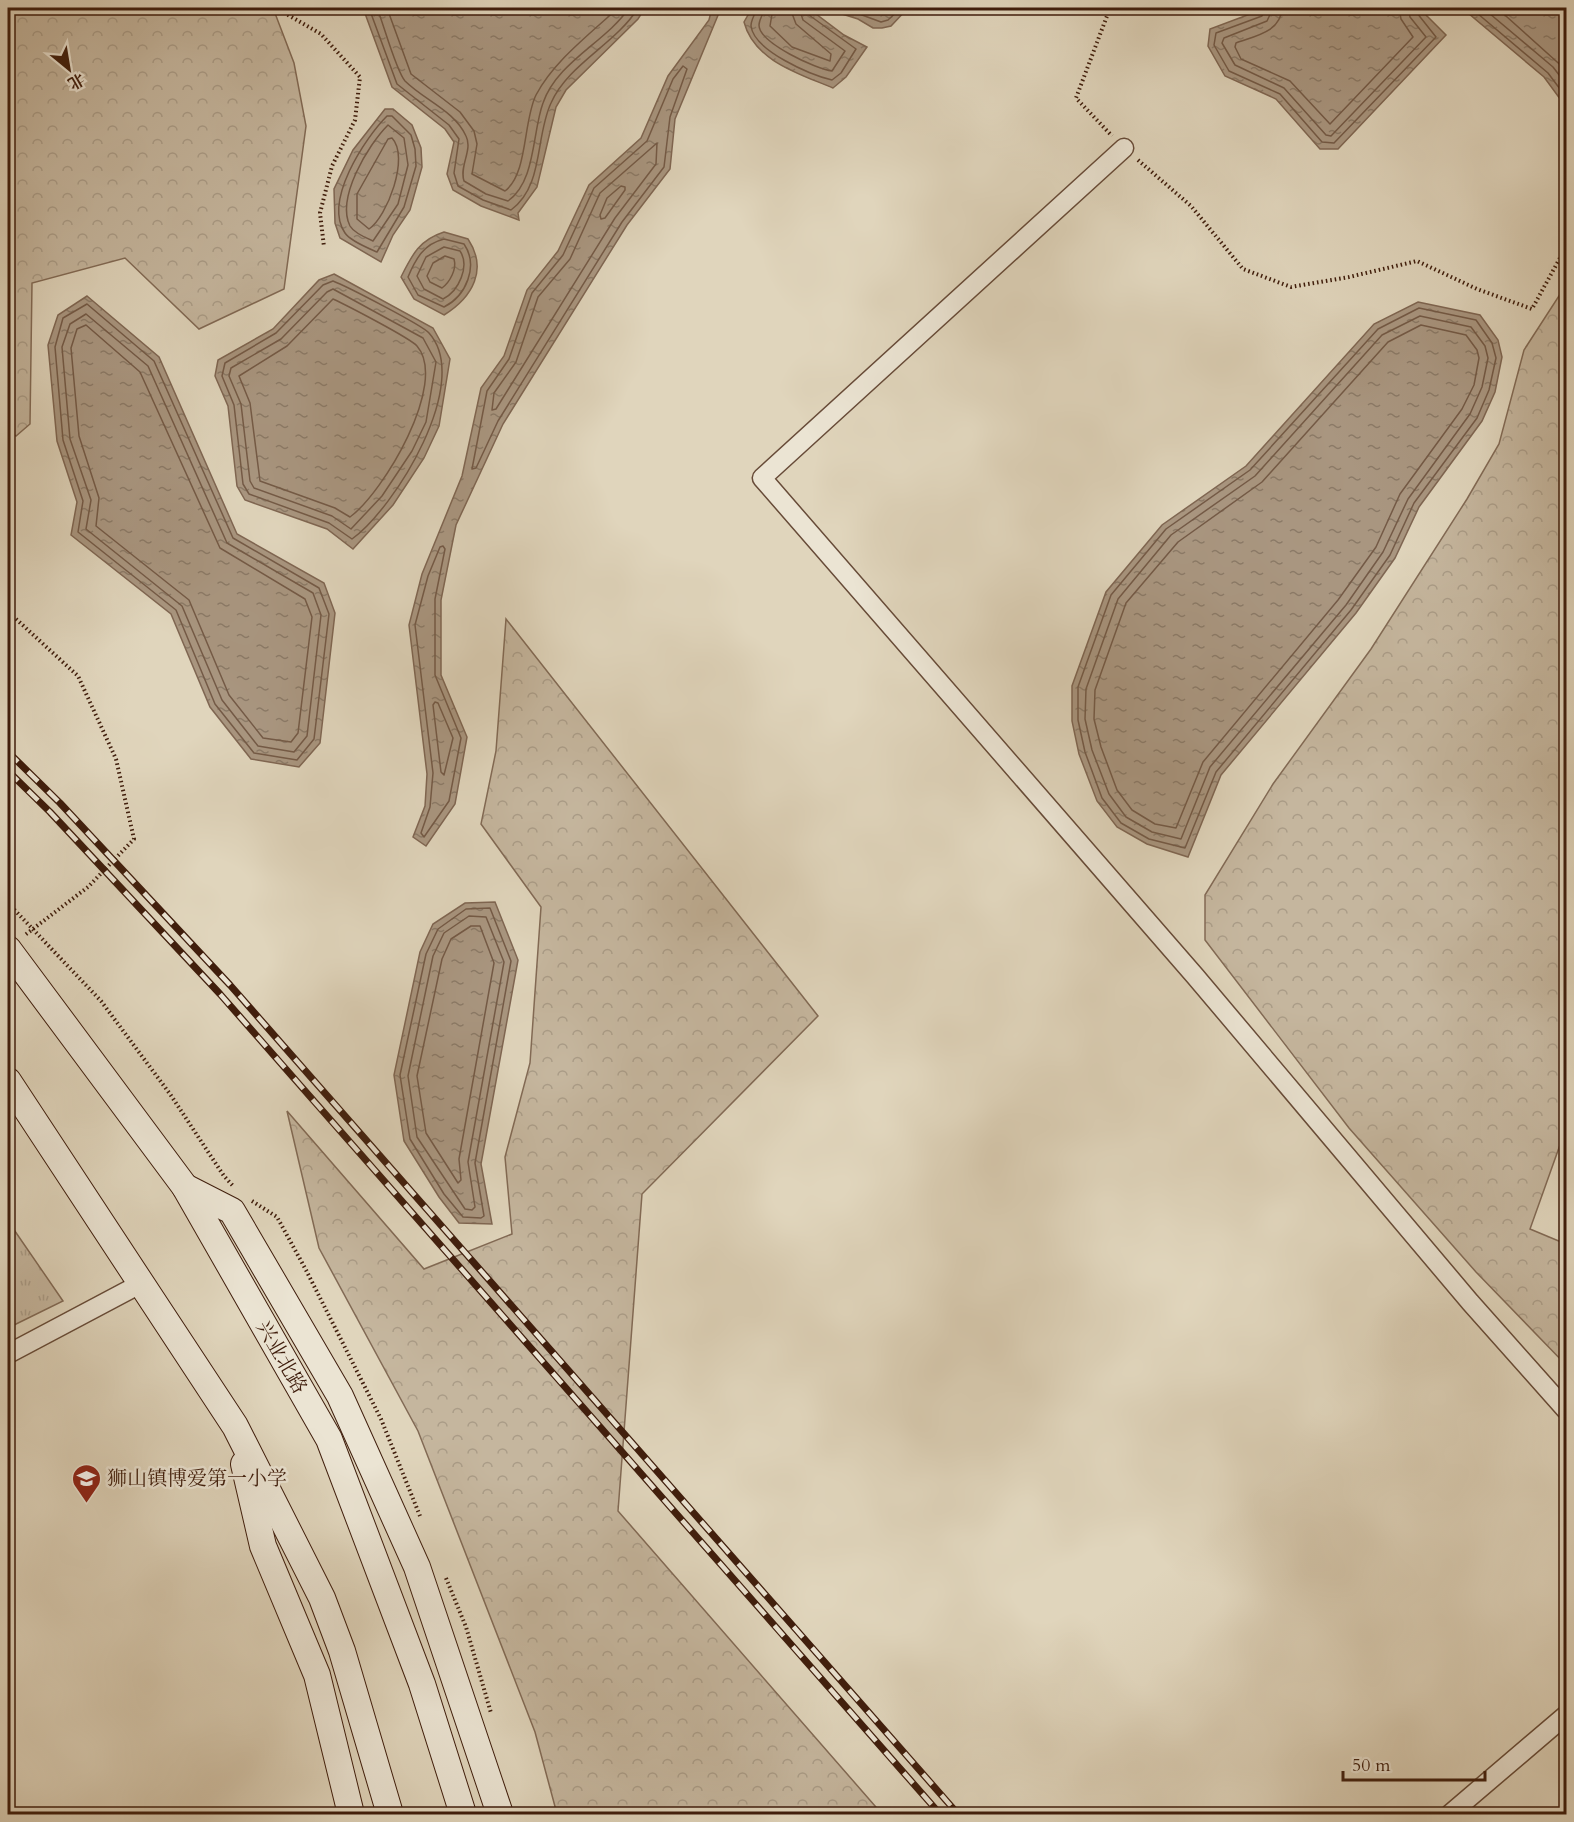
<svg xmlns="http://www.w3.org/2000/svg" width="1574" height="1822" viewBox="0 0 1574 1822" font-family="Cardo,'Noto Serif SC',serif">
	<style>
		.grass { fill: url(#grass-tufts); stroke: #826a55; stroke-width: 1.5 }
		.forest { fill: url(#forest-crowns); stroke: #826a55; stroke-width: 1.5 }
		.water { fill: url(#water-ripples); stroke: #7f6652; stroke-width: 1.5 }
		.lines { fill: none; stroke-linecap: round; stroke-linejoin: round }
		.shore { stroke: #745a46; stroke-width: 1.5 }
		.minor-casing { stroke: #674b38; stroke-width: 21 }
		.secondary-casing { stroke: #3f1d0c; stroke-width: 28 }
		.path { stroke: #3f1d0c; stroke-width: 4; stroke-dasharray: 1.5 3; stroke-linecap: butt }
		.minor { stroke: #ebe4d3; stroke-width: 18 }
		.secondary { stroke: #ebe4d3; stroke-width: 26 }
		.rail-casing { stroke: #3f1d0c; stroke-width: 7 }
		.rail { stroke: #ebe4d3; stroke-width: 4.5; stroke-dasharray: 14; stroke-linecap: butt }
		.labels { text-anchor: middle; stroke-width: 5; stroke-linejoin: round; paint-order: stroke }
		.street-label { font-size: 20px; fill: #3f1d0c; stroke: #ebe4d3 }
		.poi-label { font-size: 20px; fill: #3f1d0c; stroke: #ebe4d3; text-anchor: start }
	</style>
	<defs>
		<pattern id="grass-tufts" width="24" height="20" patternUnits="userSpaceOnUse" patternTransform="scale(1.5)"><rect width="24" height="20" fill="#c5b69e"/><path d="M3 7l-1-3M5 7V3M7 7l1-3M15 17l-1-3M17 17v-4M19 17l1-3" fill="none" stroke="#aa9c87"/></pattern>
		<pattern id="forest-crowns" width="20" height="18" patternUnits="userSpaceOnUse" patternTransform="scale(1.5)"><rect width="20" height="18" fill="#c5b69e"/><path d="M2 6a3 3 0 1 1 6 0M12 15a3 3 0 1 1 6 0" fill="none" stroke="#aa9c87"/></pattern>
		<pattern id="water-ripples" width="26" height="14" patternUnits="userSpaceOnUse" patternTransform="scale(1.5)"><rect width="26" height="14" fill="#a99680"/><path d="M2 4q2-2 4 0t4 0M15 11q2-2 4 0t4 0" fill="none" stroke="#8b7a67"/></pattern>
	</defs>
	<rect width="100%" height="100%" fill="#e0d5bc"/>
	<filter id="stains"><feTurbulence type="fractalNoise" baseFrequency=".00333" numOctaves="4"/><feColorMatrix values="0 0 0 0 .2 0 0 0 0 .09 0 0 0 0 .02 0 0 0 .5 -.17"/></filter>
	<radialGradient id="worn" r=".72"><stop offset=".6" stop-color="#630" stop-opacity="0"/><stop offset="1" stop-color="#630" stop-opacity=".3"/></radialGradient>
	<polygon class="grass" points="8,1221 63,1301 8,1328"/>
	<g class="forest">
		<polygon points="8,8 273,8 294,63 306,126 284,289 199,329 125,258 32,283 30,424 16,436 8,430"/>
		<polygon points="1566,285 1566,1128 1530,1229 1566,1244 1566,1365 1476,1272 1349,1128 1205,940 1205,895 1273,784 1371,649 1467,499 1499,444 1524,350"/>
		<polygon points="506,619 818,1016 642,1194 618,1511 882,1814 557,1814 535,1732 418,1431 319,1248 287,1111 424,1269 512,1234 505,1157 530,1063 541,907 481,824 496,751"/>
	</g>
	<g class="water">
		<polygon points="363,8 645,8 638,19 566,90 556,107 537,187 518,213 519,220 481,206 453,190 447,174 454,142 445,129 392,87"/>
		<polygon points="712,8 721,8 675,119 670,169 627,225 503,424 456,525 441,600 441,675 467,737 455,804 426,846 413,837 425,806 427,774 409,625 422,574 462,476 481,388 504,356 527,290 558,251 589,185 641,138 668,76 709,20"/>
		<path d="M752 8H808L844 35 867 47 846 77 833 88C800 74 754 61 744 22Z"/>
		<polygon points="823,8 908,8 891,26 882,28 873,28 858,19"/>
		<polygon points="1266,8 1419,8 1446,35 1338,149 1320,149 1276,99 1225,76 1208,46 1210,29"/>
		<polygon points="1462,8 1566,8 1566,107 1544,77"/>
		<polygon points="385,109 393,109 412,125 421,148 422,167 410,210 393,235 381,262 340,238 335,223 334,189 353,150"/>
		<path d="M444 232 468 239C488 269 473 297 444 315L414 299 401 277C412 255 419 240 444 232Z"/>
		<polygon points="334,274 433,328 450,359 439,426 424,458 393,505 353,549 327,529 245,500 237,486 228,406 215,376 218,360 273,329 319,280"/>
		<polygon points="87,296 159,357 237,534 324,583 335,613 320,743 299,767 251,759 210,707 171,614 71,535 77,502 57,441 48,345 58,315"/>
		<polygon points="1418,302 1480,315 1498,340 1502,357 1495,392 1482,421 1419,507 1395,558 1356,613 1221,775 1188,857 1147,844 1117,827 1097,801 1079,754 1072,721 1072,686 1106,592 1162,525 1246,466 1374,324"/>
		<polygon points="495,902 518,960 481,1164 492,1224 459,1223 439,1197 404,1141 394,1075 420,952 433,924 465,903"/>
	</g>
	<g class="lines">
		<g class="shore">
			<path d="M369 8 397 84 449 125 459 139 454 173 458 186 483 200 511 210C544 186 535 137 551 103 568 64 616 44 638 8"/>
			<path d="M377 8C383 22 396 71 405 81 424 100 455 111 466 136 473 150 459 166 464 181L486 194 508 201C536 181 532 133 543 103 557 62 606 42 629 8"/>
			<path d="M387 8 411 74 460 112 474 131 477 144 472 174 505 191C528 174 523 121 536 95 554 61 590 34 618 8"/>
			<path d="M756 8C756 14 751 19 751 26 754 51 811 75 832 80L841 73 856 49 809 15 807 8"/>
			<path d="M764 8C764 14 759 19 759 25 759 43 816 69 832 71L845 51 803 20 799 8"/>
			<polyline points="773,8 770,26 792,47 830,61 831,54 796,24 790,8"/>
			<polyline points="843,8 881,22 888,20 901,8"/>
			<polyline points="1266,8 1262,16 1216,33 1214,45 1229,71 1280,94 1322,142 1334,143 1436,37 1417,13 1416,8"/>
			<polyline points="1273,8 1267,21 1224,38 1222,43 1235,65 1284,88 1326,135 1331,136 1426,37 1410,17 1408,8"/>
			<path d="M1282 8C1281 32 1255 36 1236 43L1235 47 1241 59 1290 81 1330 124 1413 37 1401 19 1399 8"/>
			<polyline points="1471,8 1548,73 1566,97"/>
			<polyline points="1483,8 1553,67 1566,84"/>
			<polyline points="1497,8 1566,70"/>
			<polygon points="683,66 687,69 670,117 664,167 622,222 498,421 476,468 472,469 487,391 509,359 532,293 563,255 594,188 647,141 673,79"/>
			<path d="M387 116H392L411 135 415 149 416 166 404 207 377 252C368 248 350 241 345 233 323 201 365 138 387 116Z"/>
			<path d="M388 125 404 138 408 165 398 204 373 241C366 238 354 233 350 226 336 198 368 145 388 125Z"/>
			<path d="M392 138C410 157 387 217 369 229L357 219V194L388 139Z"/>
			<polygon points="657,143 656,164 615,218 496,409 492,410 494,393 516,362 538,297 570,259 600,193"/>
			<polygon points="621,186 625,187 625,190 605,218 601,219 600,215 607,198"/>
			<path d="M444 239 464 244C479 266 466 296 444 307L418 295 408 277C416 258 424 244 444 239Z"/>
			<path d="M444 247 460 251C470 266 459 291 443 299L424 289 417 276 426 257Z"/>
			<path d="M445 256 454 259C457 269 450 282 442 288L430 282 427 276 433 263Z"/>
			<path d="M333 281C346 286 422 325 429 333 473 382 395 508 352 539L329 523 249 494 243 484 234 405 222 376 225 363 276 333 323 285Z"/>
			<polygon points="333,289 423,338 436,362 426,422 412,451 382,496 351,529 332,516 254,488 250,481 241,404 229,376 231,368 281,339 327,292"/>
			<path d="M333 299C346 305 410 338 417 346 449 383 383 493 350 517L335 508 260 481 250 403 239 376 287 346Z"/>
			<polygon points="87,304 154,361 233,538 319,588 329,614 314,739 297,760 254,753 215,704 176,610 78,532 83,501 63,440 55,347 63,318"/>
			<polygon points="1419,308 1476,320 1492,343 1496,358 1489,390 1477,418 1414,503 1390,555 1351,610 1216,772 1185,848 1149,839 1121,823 1102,798 1085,752 1078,720 1078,687 1111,595 1166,529 1250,470 1378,329"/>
			<polygon points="86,314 148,366 227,543 313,593 321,615 307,736 294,752 258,746 222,700 182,606 86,529 91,500 70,439 62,347 70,324"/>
			<polygon points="1420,316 1471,327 1485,346 1488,358 1482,387 1470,414 1408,499 1383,552 1346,605 1210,767 1181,839 1152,832 1126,817 1109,794 1092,750 1085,719 1086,689 1118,599 1171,535 1255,476 1382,335"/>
			<polygon points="86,325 140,372 220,548 305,599 312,617 298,733 291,742 263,738 229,695 189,600 96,526 99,498 79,436 71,348 77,329"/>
			<polygon points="1421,325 1466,335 1477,350 1479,358 1474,385 1462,409 1400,494 1376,547 1338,600 1203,762 1176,828 1155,824 1132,810 1117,790 1101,747 1094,719 1095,690 1126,603 1178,542 1262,482 1388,342"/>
			<polygon points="443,546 445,549 435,599 435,675 461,738 449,801 424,837 421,833 430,807 433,773 415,625 428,576 440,547"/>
			<polygon points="435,702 438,703 453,738 444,775 441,772 433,705"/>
			<polygon points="490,908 511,961 475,1163 484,1216 481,1218 463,1217 444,1194 410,1139 400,1075 426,954 438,929 466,909"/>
			<polygon points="469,916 486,917 504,962 468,1162 475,1207 472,1210 465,1209 417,1137 408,1076 433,956 444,933"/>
			<polygon points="471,926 480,926 494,963 459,1159 461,1180 458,1183 426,1133 417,1076 442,959 451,939"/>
		</g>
		<defs>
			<g id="minor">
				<polyline points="1124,148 762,478 1195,976 1470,1302 1566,1410"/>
				<polyline points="8,1354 142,1283"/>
				<polyline points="1450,1814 1566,1715"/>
			</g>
			<g id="secondary">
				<polyline points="8,949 185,1187 329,1439 422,1684 463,1814"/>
				<polyline points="8,1081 235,1426 322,1598 342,1651 390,1814"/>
				<polyline points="185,1187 232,1211 340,1396 417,1567 500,1814"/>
				<polyline points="244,1464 263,1546 317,1675 351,1814"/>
			</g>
		</defs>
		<use href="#minor" class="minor-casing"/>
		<use href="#secondary" class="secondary-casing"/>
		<g class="path">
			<polyline points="276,8 321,34 360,77 355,120 332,166 320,213 324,247"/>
			<polyline points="1110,8 1076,98 1112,136"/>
			<polyline points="1138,160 1191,206 1243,269 1291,287 1349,277 1417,261 1477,289 1532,309 1566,247"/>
			<polyline points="16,619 78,676 116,759 134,839 88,887 25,935"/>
			<polyline points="8,903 101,1001 170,1094 224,1176 234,1187"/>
			<polyline points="252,1201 277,1217 306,1270 381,1419 420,1516"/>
			<polyline points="446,1578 466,1627 491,1713"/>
		</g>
		<use href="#minor" class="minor"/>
		<use href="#secondary" class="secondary"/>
		<defs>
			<g id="rail">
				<polyline points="8,752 60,803 230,985 958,1814"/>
				<polyline points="8,771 50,812 220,994 940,1814"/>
			</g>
		</defs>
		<use href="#rail" class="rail-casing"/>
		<use href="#rail" class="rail"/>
	</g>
	<defs>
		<symbol id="school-pin" viewBox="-11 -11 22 30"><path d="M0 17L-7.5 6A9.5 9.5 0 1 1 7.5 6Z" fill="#8f2418" stroke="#ebe4d3"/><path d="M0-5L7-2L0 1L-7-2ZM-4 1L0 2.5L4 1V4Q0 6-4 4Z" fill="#fff"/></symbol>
	</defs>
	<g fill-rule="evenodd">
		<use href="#school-pin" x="70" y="1462" width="33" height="45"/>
	</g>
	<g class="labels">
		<g class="street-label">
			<text transform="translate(282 1357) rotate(60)" y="7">兴业北路</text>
		</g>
		<g class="poi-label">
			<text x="107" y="1485">狮山镇博爱第一小学</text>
		</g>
	</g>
	<rect width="1574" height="1822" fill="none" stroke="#e0d5bc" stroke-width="30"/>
	<rect x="9" y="9" width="1556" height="1804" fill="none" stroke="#3f1d0c" stroke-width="3"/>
	<rect x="15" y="15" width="1544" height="1792" fill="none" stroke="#3f1d0c" stroke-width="1.5"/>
	<g transform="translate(69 69) rotate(150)" stroke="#ebe4d3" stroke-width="4.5" paint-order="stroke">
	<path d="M0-4.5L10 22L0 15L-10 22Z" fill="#3f1d0c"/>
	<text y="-9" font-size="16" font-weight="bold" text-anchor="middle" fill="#3f1d0c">北</text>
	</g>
	<path d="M1343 1771v9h142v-9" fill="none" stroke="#3f1d0c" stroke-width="3"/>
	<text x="1352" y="1771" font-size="18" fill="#3f1d0c" stroke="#ebe4d3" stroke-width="4.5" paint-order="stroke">50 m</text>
	<rect width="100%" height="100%" filter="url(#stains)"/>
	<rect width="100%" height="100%" fill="url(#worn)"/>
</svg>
